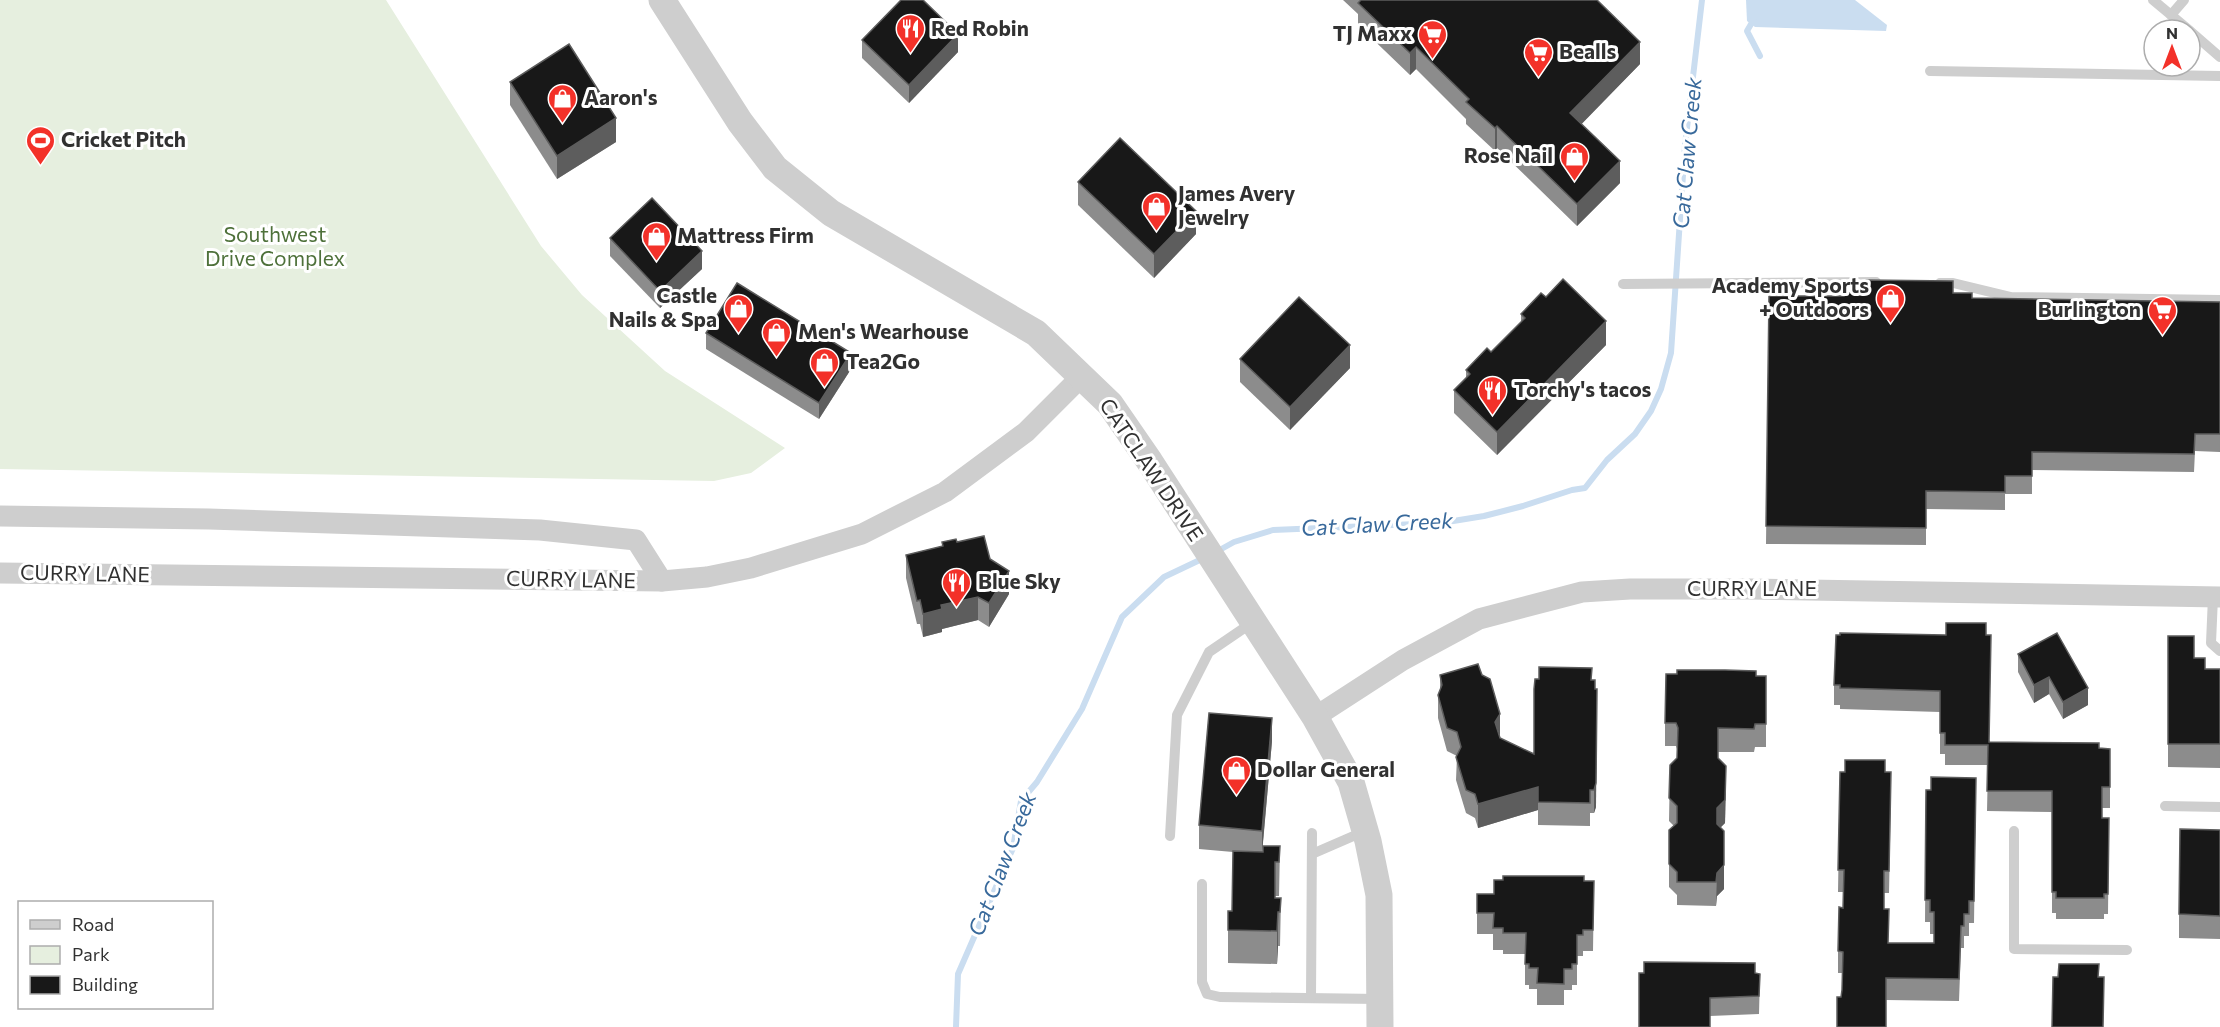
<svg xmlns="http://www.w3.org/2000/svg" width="2220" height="1027" viewBox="0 0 2220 1027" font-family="Commissioner,sans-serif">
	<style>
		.green { fill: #e6efdf }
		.water { fill: #caddf0 }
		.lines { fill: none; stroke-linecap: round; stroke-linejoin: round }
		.stream { stroke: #caddf0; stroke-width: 6 }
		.service { stroke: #cecece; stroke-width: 10 }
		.minor { stroke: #cecece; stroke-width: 21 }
		.tertiary { stroke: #cecece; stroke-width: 27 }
		.wall { fill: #8c8c8c }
		.shaded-wall { fill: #5d5d5d }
		.building { fill: #181818; stroke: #5d5d5d; stroke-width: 1.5 }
		.labels { text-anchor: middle; stroke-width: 6; stroke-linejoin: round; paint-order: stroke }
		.poi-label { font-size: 21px; font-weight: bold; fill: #313131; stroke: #fff; text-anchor: start }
		.park-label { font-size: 21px; fill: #4e713a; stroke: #fff }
		.street-label { font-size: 21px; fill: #313131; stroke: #fff }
		.water-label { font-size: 22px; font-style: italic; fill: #38699b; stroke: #fff }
	</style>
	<rect width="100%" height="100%" fill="#fff"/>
	<polygon class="green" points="0,0 386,0 541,246 582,295 665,371 785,448 751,473 714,481 0,469"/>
	<polygon class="water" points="1746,0 1855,0 1887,25 1886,31 1755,27 1747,21"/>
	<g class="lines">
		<g class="stream">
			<polyline points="1754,19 1747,31 1760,56"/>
			<polyline points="1216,552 1234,542 1273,530 1441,523 1484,516 1523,506 1572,490 1585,488 1607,460 1635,434 1651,411 1661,389 1671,353 1685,145 1702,0"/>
			<polyline points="956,1027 958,974 1013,848 1021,801 1037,782 1082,709 1122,617 1164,577 1204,558"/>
		</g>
		<g class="service">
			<polyline points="2153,0 2189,30"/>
			<polyline points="2171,15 2184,0"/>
			<polyline points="2190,31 2220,57"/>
			<polyline points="1930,71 2220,76"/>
			<polyline points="1940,283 1953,283 2011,297 2220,300"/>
			<polyline points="1623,284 1876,282"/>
			<polyline points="2213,597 2211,643 2220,651"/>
			<polyline points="2165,806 2220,807"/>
			<polyline points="2014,831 2014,949 2127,950"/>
			<polyline points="1170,836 1177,715 1209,652 1253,622"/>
			<polyline points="1312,854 1365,831"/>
			<polyline points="1202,884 1202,982 1207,994 1220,997 1380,999"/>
			<polyline points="1311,998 1312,833"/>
		</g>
		<g class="minor">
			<polyline points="0,516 209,519 540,530 636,540 662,581"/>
			<polyline points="0,573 662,581 707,577 751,568 862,534 945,492 1026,432 1082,376"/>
			<polyline points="1315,717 1403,660 1479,619 1582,592 1630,589 1749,589 2220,597"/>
		</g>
		<polyline class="tertiary" points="662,0 740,122 775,168 831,213 1036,333 1110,404 1150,462 1315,717 1351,782 1368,841 1379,895 1380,1027"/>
	</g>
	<g class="wall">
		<polygon points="1343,0 1597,0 1640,64 1581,124 1620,183 1577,226 1497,148 1495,151 1466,124 1466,119 1416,69 1410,75 1358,25 1358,14"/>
		<polygon points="862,40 958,52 909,103 862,58"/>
		<polygon points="510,82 616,142 557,179 510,105"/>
		<polygon points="1078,182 1196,234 1154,278 1078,205"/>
		<polygon points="610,238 702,269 660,308 610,256"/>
		<polygon points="1953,293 1972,298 2220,302 2220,452 2195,451 2194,472 2032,470 2032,494 2005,494 2005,510 1926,509 1926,545 1766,544 1769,296 1844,296"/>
		<polygon points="1521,314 1606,345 1497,455 1454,413 1454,390 1466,378 1466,370 1491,352 1521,322"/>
		<polygon points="706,333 851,369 819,419 706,349"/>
		<polygon points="1240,359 1350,368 1290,430 1240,382"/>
		<polygon points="942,542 957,542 990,559 1009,594 989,627 978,620 942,629 942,632 923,637 920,624 917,624 906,578 906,555 942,546"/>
		<polygon points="1946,635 1990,742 2110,749 2110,808 2102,808 2102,818 2109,818 2108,914 2104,914 2104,919 2056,919 2056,913 2052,913 2052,812 1987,811 1988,765 1945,765 1945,754 1940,754 1940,712 1840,709 1840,705 1834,705 1834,685"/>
		<polygon points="2168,636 2205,669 2220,669 2220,768 2168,767"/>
		<polygon points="2018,654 2088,705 2063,719 2049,694 2034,703 2018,672"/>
		<polygon points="1440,675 1500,738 1534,754 1592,680 1596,807 1594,813 1590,813 1590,826 1538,825 1538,810 1478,828 1475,818 1466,813 1456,780 1457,756 1447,751 1438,718 1438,695 1440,690"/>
		<polygon points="1756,676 1766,676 1766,747 1755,747 1754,752 1718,752 1718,758 1726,789 1725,823 1721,827 1724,889 1717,896 1716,906 1677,905 1677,895 1669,887 1669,830 1674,826 1669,821 1670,765 1677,758 1677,749 1676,746 1665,746 1665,723"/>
		<polygon points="1272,741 1262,852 1280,846 1279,896 1275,896 1275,898 1281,898 1280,946 1278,946 1277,964 1228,963 1228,930 1232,911 1233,852 1199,849 1199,825"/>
		<polygon points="1840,772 1885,772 1891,794 1889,893 1884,893 1884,909 1888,943 1934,943 1934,934 1930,934 1930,922 1925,922 1926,790 1931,790 1976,778 1974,923 1969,923 1969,936 1964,936 1964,948 1961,948 1959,1001 1886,1000 1841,997 1842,990 1843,973 1838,973 1838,951 1843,908 1844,892 1838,892"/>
		<polygon points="2220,830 2220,939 2179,938 2179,914"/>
		<polygon points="1584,881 1594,881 1593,951 1583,951 1583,956 1577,956 1577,985 1572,985 1572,990 1564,990 1564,1005 1537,1005 1537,989 1529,989 1529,985 1525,985 1525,954 1503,954 1503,950 1493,950 1493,934 1477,934 1477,894 1494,894"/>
		<polygon points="1755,973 1760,974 1759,1014 1710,1016 1639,1027"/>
	</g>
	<g class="shaded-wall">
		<polygon points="958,34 958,52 909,103 909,85"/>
		<polygon points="1640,42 1640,64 1570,136 1570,113"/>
		<polygon points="1416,47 1416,69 1410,75 1410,53"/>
		<polygon points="616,118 616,142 557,179 557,156"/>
		<polygon points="1497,126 1497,148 1495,151 1495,128"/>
		<polygon points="1620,161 1620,183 1577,226 1577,204"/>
		<polygon points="1196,211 1196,234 1154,278 1154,254"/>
		<polygon points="702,251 702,269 660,308 660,291"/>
		<polygon points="1606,321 1606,345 1497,455 1497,432"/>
		<polygon points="1350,345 1350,368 1290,430 1290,407"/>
		<polygon points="851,353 851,369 819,419 819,403"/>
		<polygon points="1009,571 1009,594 989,627 989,603"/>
		<polygon points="978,597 978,620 942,629 942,632 923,637 923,614 941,605"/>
		<polygon points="2049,677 2049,694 2034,703 2034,685"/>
		<polygon points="2088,688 2088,705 2063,719 2063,702"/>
		<polygon points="1597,712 1596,807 1594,813 1594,790"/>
		<polygon points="1500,714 1500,737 1495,722"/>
		<polygon points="1272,718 1272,741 1262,854 1262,831"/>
		<polygon points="1726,766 1725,823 1717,831 1717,808"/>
		<polygon points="1538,787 1538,810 1478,828 1478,804"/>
		<polygon points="1724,831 1724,889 1717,896 1716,906 1717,873"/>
		<polygon points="1278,912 1278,946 1277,964 1277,931"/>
	</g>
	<g class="building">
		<polygon points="901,0 923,0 958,34 909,85 862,40"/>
		<polygon points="1361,0 1597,0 1640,42 1570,113 1620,161 1577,204 1497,126 1495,128 1466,102 1469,99 1416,47 1410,53 1358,3"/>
		<polygon points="569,44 616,118 557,156 510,82"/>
		<polygon points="1120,138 1196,211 1154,254 1078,182"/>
		<polygon points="652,198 702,251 660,291 610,238"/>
		<polygon points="1563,279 1606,321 1497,432 1454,390 1470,374 1466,370 1487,348 1491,352 1525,318 1521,314 1541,293 1546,297"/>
		<polygon points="1864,280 1953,281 1953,293 1972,293 1972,298 2220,302 2220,434 2195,434 2194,454 2032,452 2032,476 2005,476 2005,492 1926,491 1926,528 1766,526 1769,296 1844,296 1844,293 1863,293"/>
		<polygon points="737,283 851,353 819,403 706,333"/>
		<polygon points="1299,297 1350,345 1290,407 1240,359"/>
		<polygon points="984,536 990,559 1009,571 989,603 978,597 941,605 942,609 923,614 920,600 917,601 906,555 943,546 942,542 956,539 957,542"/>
		<polygon points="1946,623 1986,623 1986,635 1991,635 1989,742 2099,743 2099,748 2110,749 2110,787 2102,787 2102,818 2109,818 2108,894 2104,894 2104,898 2056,898 2056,892 2052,892 2052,791 1987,791 1988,745 1945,745 1945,733 1940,733 1940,691 1840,688 1840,685 1834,685 1836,635 1840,635 1840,633 1946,635"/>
		<polygon points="2057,633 2088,688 2063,702 2049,677 2034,685 2018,654"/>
		<polygon points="2168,636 2194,636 2194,658 2205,658 2205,669 2220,669 2220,744 2168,744"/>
		<polygon points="1478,664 1482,675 1490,679 1500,714 1495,722 1500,738 1534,754 1534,689 1535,679 1539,679 1539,667 1592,668 1591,680 1595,680 1595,689 1597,689 1596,783 1594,790 1590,790 1590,803 1538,802 1538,787 1478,804 1475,794 1466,790 1456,757 1461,747 1457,732 1447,728 1438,695 1442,685 1440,675"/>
		<polygon points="1677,670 1725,670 1756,671 1756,676 1766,676 1766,724 1755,724 1754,729 1718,728 1718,758 1726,766 1725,800 1717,808 1717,824 1724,831 1724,865 1717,873 1716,882 1677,882 1677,872 1669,864 1669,830 1677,823 1677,806 1669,798 1670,765 1677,758 1678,728 1676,723 1665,723 1666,674 1677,674"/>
		<polygon points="1209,713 1272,718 1262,831 1199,825"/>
		<polygon points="1845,760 1885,760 1885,772 1891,772 1889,871 1884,871 1884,909 1889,909 1888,943 1934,943 1934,912 1930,912 1930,900 1925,900 1926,790 1931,790 1931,777 1976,778 1974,901 1969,901 1969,914 1964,914 1964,926 1961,926 1959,979 1886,978 1886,1027 1837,1027 1837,997 1841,997 1842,990 1843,952 1838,951 1839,907 1843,908 1844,870 1838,870 1840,772 1845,772"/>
		<polygon points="2180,829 2220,830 2220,916 2179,914"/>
		<polygon points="1263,846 1280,846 1279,862 1275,862 1275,898 1281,898 1280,912 1278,912 1277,931 1228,930 1228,911 1232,911 1233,851 1263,852"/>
		<polygon points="1503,876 1584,876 1584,881 1594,881 1593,930 1583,930 1583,935 1577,935 1577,964 1572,964 1572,969 1564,969 1564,984 1537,983 1538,968 1529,968 1529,964 1525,964 1526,933 1503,933 1503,928 1493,928 1494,913 1477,913 1477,894 1494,894 1494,880 1503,880"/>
		<polygon points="1644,962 1755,963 1755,973 1760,974 1759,996 1710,998 1710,1027 1639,1027 1639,973 1644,973"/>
		<polygon points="2059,964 2099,964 2098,977 2104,977 2103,1027 2052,1027 2053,977 2058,977"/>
	</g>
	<defs>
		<symbol id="restaurant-pin" viewBox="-11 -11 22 30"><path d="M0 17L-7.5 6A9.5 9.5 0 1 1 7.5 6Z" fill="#f33129" stroke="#fff"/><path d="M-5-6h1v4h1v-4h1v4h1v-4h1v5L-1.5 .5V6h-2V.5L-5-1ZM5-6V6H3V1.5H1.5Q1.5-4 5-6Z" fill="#fff"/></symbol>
		<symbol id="supermarket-pin" viewBox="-11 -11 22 30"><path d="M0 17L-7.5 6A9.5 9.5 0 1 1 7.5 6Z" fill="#f33129" stroke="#fff"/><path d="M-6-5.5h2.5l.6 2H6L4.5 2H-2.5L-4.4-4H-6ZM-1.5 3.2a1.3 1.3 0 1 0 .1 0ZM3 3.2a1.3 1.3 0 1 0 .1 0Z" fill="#fff"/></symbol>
		<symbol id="shop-pin" viewBox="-11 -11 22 30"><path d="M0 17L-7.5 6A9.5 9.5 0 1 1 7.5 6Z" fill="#f33129" stroke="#fff"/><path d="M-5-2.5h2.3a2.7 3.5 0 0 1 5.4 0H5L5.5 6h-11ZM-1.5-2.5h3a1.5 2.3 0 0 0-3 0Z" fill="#fff"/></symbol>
		<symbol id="stadium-pin" viewBox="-11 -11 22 30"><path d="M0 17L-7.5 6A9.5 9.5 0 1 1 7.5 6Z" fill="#f33129" stroke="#fff"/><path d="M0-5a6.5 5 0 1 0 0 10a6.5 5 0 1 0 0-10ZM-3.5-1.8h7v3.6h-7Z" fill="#fff"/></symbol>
	</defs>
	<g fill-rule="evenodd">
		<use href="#restaurant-pin" x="894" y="12" width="33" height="45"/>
		<use href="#supermarket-pin" x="1416" y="18" width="33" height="45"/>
		<use href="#supermarket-pin" x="1522" y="36" width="33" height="45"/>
		<use href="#shop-pin" x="546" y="82" width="33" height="45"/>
		<use href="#stadium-pin" x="24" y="124" width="33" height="45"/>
		<use href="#shop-pin" x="1558" y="140" width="33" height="45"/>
		<use href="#shop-pin" x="1140" y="190" width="33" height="45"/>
		<use href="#shop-pin" x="640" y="220" width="33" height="45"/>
		<use href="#shop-pin" x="1874" y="282" width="33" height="45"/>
		<use href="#shop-pin" x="722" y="292" width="33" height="45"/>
		<use href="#supermarket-pin" x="2146" y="294" width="33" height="45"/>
		<use href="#shop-pin" x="760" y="316" width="33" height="45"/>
		<use href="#shop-pin" x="808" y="346" width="33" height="45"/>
		<use href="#restaurant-pin" x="1476" y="374" width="33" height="45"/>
		<use href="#restaurant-pin" x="940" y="566" width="33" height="45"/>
		<use href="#shop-pin" x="1220" y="754" width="33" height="45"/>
	</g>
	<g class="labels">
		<g class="poi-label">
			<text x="931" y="36">Red Robin</text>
			<text x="1412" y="41" text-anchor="end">TJ Maxx</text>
			<text x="1559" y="59">Bealls</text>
			<text x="584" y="105">Aaron's</text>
			<text x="61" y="147">Cricket Pitch</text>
			<text x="1553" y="163" text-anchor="end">Rose Nail</text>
			<text x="1178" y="201">James Avery<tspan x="1178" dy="24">Jewelry</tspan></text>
			<text x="677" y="243">Mattress Firm</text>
			<text x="1869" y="293" text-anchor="end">Academy Sports<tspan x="1869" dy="24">+ Outdoors</tspan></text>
			<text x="717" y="303" text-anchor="end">Castle<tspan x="717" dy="24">Nails &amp; Spa</tspan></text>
			<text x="2141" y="317" text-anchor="end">Burlington</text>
			<text x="798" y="339">Men's Wearhouse</text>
			<text x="846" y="369">Tea2Go</text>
			<text x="1514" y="397">Torchy's tacos</text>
			<text x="978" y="589">Blue Sky</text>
			<text x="1257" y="777">Dollar General</text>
		</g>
		<g class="park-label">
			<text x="275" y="242">Southwest<tspan x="275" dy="24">Drive Complex</tspan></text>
		</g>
		<g class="street-label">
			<text transform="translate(1151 470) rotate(56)" y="7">CATCLAW DRIVE</text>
			<text transform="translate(85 574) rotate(1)" y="7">CURRY LANE</text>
			<text transform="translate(571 580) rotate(1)" y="7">CURRY LANE</text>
			<text x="1752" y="596">CURRY LANE</text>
		</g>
		<g class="water-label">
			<text transform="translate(1687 153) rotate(-85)" y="8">Cat Claw Creek</text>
			<text transform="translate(1377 524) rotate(-3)" y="8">Cat Claw Creek</text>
			<text transform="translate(1002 864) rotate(-69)" y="8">Cat Claw Creek</text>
		</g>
	</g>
	<rect x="18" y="901" width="195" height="108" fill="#ffffff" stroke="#adadad" stroke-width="1.5"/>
	<rect x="30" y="920" width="30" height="9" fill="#cecece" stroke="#adadad" stroke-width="1.5"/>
	<text x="72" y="931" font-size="18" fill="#313131">Road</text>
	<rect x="30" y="946" width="30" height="18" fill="#e6efdf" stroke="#adadad" stroke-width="1.5"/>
	<text x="72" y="961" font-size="18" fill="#313131">Park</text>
	<rect x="30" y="976" width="30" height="18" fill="#181818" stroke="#adadad" stroke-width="1.5"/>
	<text x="72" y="991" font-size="18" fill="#313131">Building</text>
	<g transform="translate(2172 48)"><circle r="28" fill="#ffffff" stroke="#adadad" stroke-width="1.5"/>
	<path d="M0-4.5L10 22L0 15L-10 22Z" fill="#f33129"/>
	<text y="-9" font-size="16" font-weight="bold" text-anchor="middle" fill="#313131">N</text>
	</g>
</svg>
